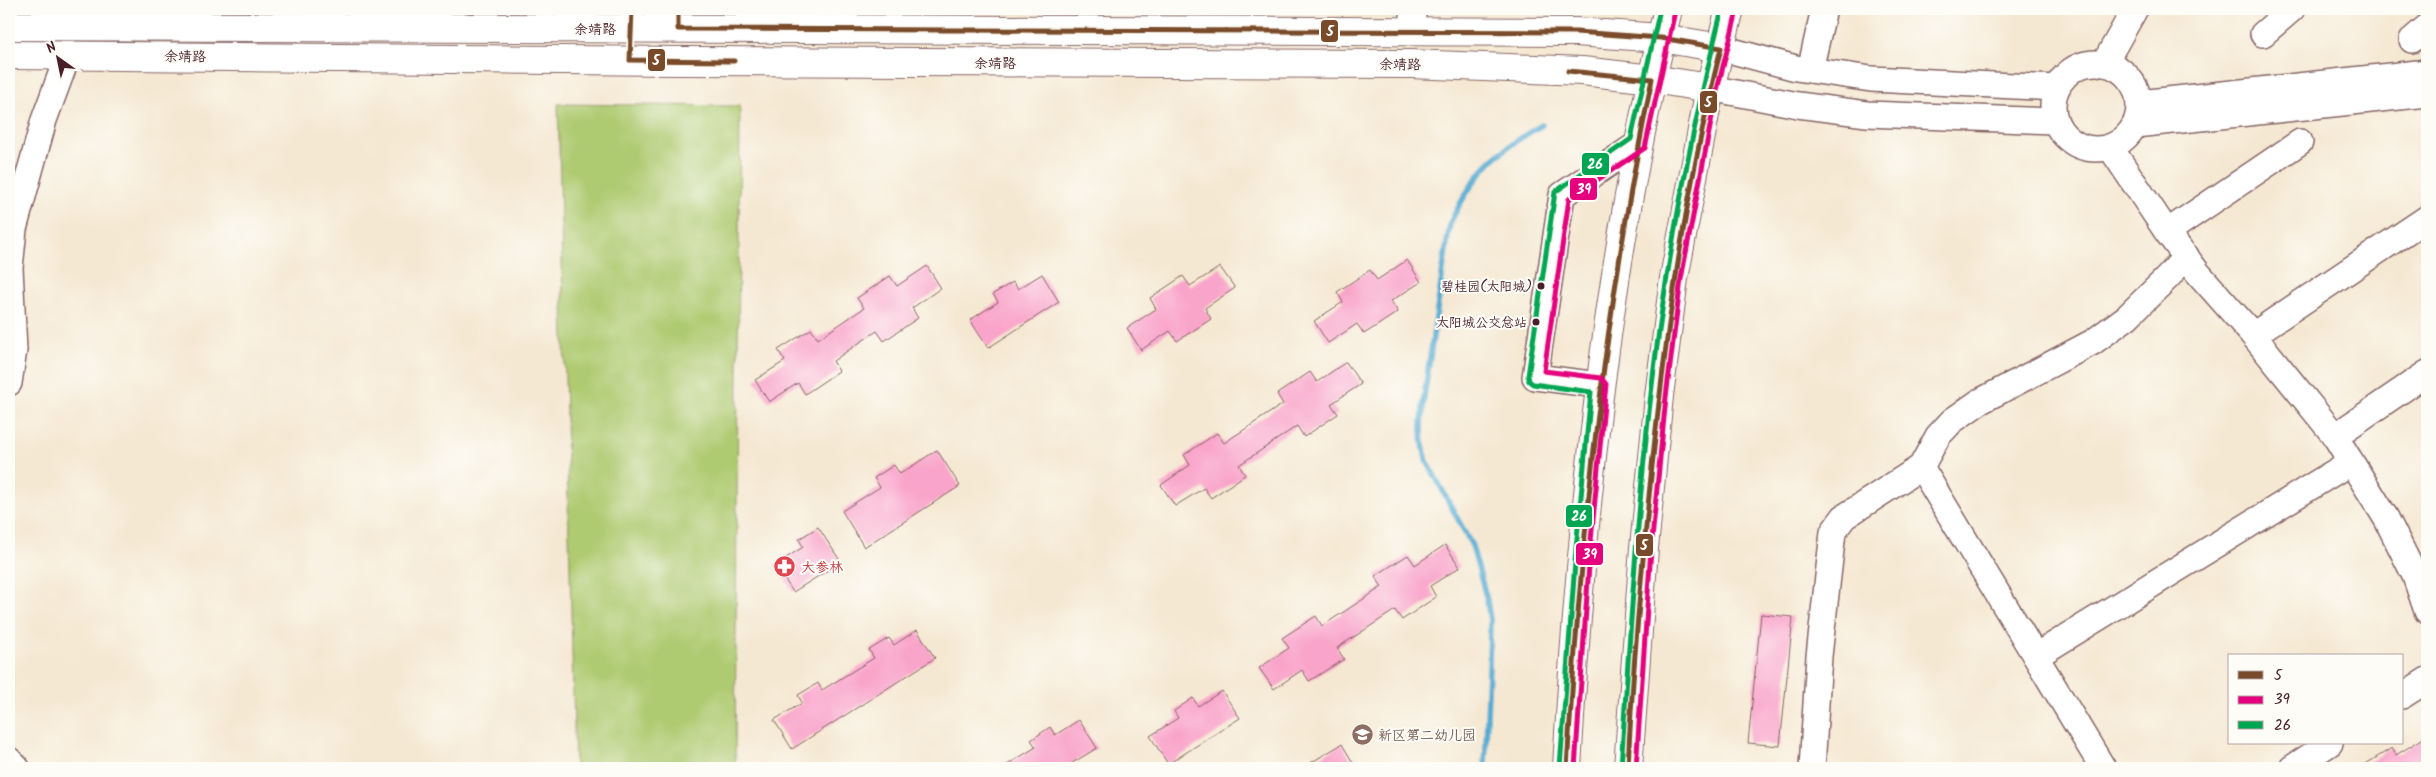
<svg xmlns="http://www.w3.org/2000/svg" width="2436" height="777" viewBox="0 0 2436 777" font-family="Kalam,'LXGW WenKai TC',sans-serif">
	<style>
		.green { fill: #afcb72; stroke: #7c754e }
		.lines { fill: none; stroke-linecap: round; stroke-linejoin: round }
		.stream { stroke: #56abd2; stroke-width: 5.5 }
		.building { fill: #f9a4ca }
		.minor-casing { stroke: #866565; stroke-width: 28 }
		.major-casing { stroke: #866565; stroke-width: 30 }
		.minor { stroke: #fff; stroke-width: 25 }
		.major { stroke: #fff; stroke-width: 28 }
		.bus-1-casing { stroke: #fdfcf7; stroke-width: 9 }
		.bus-2-casing { stroke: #fdfcf7; stroke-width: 9 }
		.bus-3-casing { stroke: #fdfcf7; stroke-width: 9 }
		.bus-1 { stroke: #7a4b2a; stroke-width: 5 }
		.bus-2 { stroke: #e5007d; stroke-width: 5 }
		.bus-3 { stroke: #00a651; stroke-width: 5 }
		.bus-dot { fill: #4a1f2b; stroke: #fdfcf7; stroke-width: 2 }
		.labels { text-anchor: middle; stroke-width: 4; stroke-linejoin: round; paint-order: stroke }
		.bus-label { font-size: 13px; fill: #4a1f2b; stroke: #fdfcf7; text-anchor: end }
		.street-label { font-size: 14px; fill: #4a1f2b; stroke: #fdfcf7 }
		.health-label { font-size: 14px; fill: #be3a42; stroke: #fdfcf7; text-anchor: start }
		.education-label { font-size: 14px; fill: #785e54; stroke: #fdfcf7; text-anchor: start }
		.line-badge { stroke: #fdfcf7; stroke-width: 2 }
		.badge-label { font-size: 14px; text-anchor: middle; font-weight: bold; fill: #fff }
	</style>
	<rect width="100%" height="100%" fill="#fdfcf7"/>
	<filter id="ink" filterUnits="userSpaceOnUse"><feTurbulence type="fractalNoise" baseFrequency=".02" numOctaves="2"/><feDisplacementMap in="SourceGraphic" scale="10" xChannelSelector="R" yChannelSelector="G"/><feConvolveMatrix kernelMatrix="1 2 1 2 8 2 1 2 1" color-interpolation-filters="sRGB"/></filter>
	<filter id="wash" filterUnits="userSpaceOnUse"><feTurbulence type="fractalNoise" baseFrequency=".0096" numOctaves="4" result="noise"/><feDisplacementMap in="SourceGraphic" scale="20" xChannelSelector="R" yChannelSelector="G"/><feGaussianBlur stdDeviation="1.12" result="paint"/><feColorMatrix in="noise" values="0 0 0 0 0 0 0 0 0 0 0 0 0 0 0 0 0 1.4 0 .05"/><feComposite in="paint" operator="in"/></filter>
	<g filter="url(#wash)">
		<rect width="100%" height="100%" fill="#f5e8d2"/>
		<polygon class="green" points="558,104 740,106 735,768 575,768"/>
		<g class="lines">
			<path class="stream" d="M1485 768 1489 669 1490 620 1487 600 1472 546 1427 461C1420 440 1422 419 1424 397L1450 223C1475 173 1493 153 1542 125"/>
		</g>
		<g id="blocks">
			<g class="building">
				<polygon points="1407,260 1421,282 1391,301 1398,312 1364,334 1357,324 1328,343 1314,321 1343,302 1337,292 1370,270 1377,280"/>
				<polygon points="927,266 941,288 912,308 918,318 884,341 877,331 856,345 833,361 839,371 805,394 798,383 769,402 755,380 785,361 778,350 811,329 818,339 864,308 857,298 890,276 897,286"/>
				<polygon points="1220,267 1235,288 1205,308 1211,319 1177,341 1170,331 1141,350 1127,328 1156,309 1150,298 1183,276 1190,286"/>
				<polygon points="1042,274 1059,302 988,348 970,320 998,302 993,294 1013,282 1018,289"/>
				<polygon points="1346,362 1361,384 1331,404 1338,414 1304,437 1297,426 1239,465 1245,475 1211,498 1204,488 1175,506 1161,485 1190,465 1184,455 1217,433 1224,443 1283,404 1277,394 1310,372 1317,382"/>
				<polygon points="937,450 960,486 864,547 842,511 880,487 874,478 894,465 900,474"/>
				<polygon points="818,527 841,562 793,592 775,565 803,547 799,539"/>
				<polygon points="1445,545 1460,567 1430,586 1436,597 1402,620 1395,610 1337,648 1344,659 1309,681 1302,670 1274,689 1259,668 1289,648 1282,638 1316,616 1322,626 1382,587 1375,576 1408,555 1415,565"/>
				<polygon points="1761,614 1793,617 1780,746 1748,743"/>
				<polygon points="917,630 935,658 792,749 774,720 802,703 798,695 818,683 822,690 874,658 869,650 889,638 894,645"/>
				<polygon points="1222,691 1240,718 1168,764 1150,736 1178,718 1174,711 1193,698 1198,706"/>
				<polygon points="1079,720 1097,748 1064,768 1002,768 1036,747 1031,740 1050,727 1055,735"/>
				<polygon points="2427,736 2427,768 2359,768 2392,748 2396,755"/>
				<polygon points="1342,744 1356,768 1302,768"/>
			</g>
		</g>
	</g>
	<g filter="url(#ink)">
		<use href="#blocks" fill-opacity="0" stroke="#866565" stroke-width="1"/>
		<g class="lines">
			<defs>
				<g id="minor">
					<polyline points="1413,9 1413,31"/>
					<polyline points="199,27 199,9"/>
					<polyline points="2263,34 2292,9"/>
					<polyline points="2412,40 2427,27"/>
					<polyline points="1721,48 1796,68 1871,79 2057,88"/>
					<circle cx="2096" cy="106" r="43"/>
					<polyline points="2104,64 2135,9"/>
					<polyline points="1810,70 1824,9"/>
					<polyline points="1710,88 1798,105 1867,114 2055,121"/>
					<polyline points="2139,103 2427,72"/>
					<polyline points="2135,125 2427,94"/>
					<polyline points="2110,147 2167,232 2198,273 2253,335 2335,436 2386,518 2415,576 2427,611"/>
					<polyline points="2167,232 2300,142"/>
					<polyline points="2253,335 2427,218"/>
					<polyline points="9,383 14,350 10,268 14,229 44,120 68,55"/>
					<polyline points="1599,385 1535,377 1562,195 1638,144"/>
					<polyline points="2335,436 2427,373"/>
					<polyline points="1921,467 2103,768"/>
					<polyline points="2036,656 2351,462"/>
					<polyline points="2402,696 2427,680"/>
					<polyline points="9,760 17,768"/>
					<polyline points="1812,768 1819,656 1833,532 1844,517 1921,467 1938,436 1952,421 1979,402 2093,342 2127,317 2168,277 2186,256"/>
					<polyline points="2292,768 2330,743"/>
				</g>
				<g id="major">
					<polyline points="9,26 1576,32 1661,38 1721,48"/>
					<polyline points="9,55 679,61 1411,64 1582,71 1652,79 1710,88"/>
					<path d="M1567 768C1581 513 1608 258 1668 9"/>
					<polyline points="1628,768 1644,548 1659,396 1674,278 1710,88 1730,9"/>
				</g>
			</defs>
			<use href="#minor" class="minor-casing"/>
			<use href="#major" class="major-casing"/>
			<use href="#minor" class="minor"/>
			<use href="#major" class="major"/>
			<defs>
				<g id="bus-1">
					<polyline points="632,9 630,60 734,61"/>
					<path d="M678 9V29L1576 32 1661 38 1721 48C1684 196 1664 345 1649 496 1640 587 1632 677 1628 768"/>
					<path d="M1567 768C1581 534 1605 309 1652 79L1568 71"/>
				</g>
				<g id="bus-2">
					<polyline points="1575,768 1590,551 1606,384 1601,378 1544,371 1569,199 1645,148 1675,11"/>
					<polyline points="1636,768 1651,549 1666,397 1681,279 1717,90 1737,11"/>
				</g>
				<g id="bus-3">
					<polyline points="1560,767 1576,549 1591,392 1533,384 1529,381 1528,376 1555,192 1631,139 1660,9"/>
					<path d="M1621 767C1632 604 1641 439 1667 277 1681 187 1700 97 1722 9"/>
				</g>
			</defs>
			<use href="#bus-1" class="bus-1-casing"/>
			<use href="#bus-2" class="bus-2-casing"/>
			<use href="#bus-3" class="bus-3-casing"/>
			<use href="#bus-1" class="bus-1"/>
			<use href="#bus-2" class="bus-2"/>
			<use href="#bus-3" class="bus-3"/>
		</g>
	</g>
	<defs>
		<symbol id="pharmacy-disc" viewBox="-11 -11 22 22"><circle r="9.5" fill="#e0444e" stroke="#fdfcf7"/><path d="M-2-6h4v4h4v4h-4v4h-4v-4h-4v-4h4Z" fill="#fff"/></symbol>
		<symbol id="school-disc" viewBox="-11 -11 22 22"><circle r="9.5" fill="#8d6e63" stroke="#fdfcf7"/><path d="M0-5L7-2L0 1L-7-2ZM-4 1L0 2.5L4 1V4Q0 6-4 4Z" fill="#fff"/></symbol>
	</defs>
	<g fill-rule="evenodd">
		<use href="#pharmacy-disc" x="772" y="554" width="25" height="25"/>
		<use href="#school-disc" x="1350" y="722" width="25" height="25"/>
	</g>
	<g class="bus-dot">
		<circle cx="1541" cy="286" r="4.5"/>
		<circle cx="1536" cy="322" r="4.5"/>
	</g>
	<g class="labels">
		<g class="bus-label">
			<text x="1532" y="291">碧桂园(太阳城)</text>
			<text x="1527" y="327">太阳城公交总站</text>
		</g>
		<g class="street-label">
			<text x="595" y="34">余靖路</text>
			<text transform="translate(185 56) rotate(1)" y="5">余靖路</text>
			<text x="995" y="68">余靖路</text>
			<text transform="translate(1400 64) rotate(1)" y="5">余靖路</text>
		</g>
		<g class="health-label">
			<text x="801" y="572">大参林</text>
		</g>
		<g class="education-label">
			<text x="1378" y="740">新区第二幼儿园</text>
		</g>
	</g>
	<g class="line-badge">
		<rect x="1320" y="19" width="19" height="24" rx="5" fill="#7a4b2a"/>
		<rect x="647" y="48" width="19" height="24" rx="5" fill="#7a4b2a"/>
		<rect x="1699" y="90" width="19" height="24" rx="5" fill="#7a4b2a"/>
		<rect x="1581" y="152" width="29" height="24" rx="5" fill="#00a651"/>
		<rect x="1569" y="177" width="29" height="24" rx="5" fill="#e5007d"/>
		<rect x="1565" y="504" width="28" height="24" rx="5" fill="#00a651"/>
		<rect x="1635" y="533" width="19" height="24" rx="5" fill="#7a4b2a"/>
		<rect x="1575" y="542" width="29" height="24" rx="5" fill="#e5007d"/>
	</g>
	<g class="badge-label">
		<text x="1330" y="36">5</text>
		<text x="656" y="65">5</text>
		<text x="1708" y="107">5</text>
		<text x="1595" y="169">26</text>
		<text x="1584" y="194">39</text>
		<text x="1579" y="521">26</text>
		<text x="1644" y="550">5</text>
		<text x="1590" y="559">39</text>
	</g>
	<rect width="2436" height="777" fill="none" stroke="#fdfcf7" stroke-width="30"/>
	<rect x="2228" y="654" width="175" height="90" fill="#fdfcf7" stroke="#b5a4a5"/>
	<rect x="2238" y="671" width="25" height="8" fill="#7a4b2a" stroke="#b5a4a5"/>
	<text x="2274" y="680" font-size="15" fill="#4a1f2b">5</text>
	<rect x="2238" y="696" width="25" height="8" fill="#e5007d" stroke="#b5a4a5"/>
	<text x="2274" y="704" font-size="15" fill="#4a1f2b">39</text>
	<rect x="2238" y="721" width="25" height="8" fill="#00a651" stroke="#b5a4a5"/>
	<text x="2274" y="730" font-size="15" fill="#4a1f2b">26</text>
	<g transform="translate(58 58) rotate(327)" stroke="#fdfcf7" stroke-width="4" paint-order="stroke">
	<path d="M0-4L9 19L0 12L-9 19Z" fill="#4a1f2b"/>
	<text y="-8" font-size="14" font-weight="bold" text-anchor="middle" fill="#4a1f2b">N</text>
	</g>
</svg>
